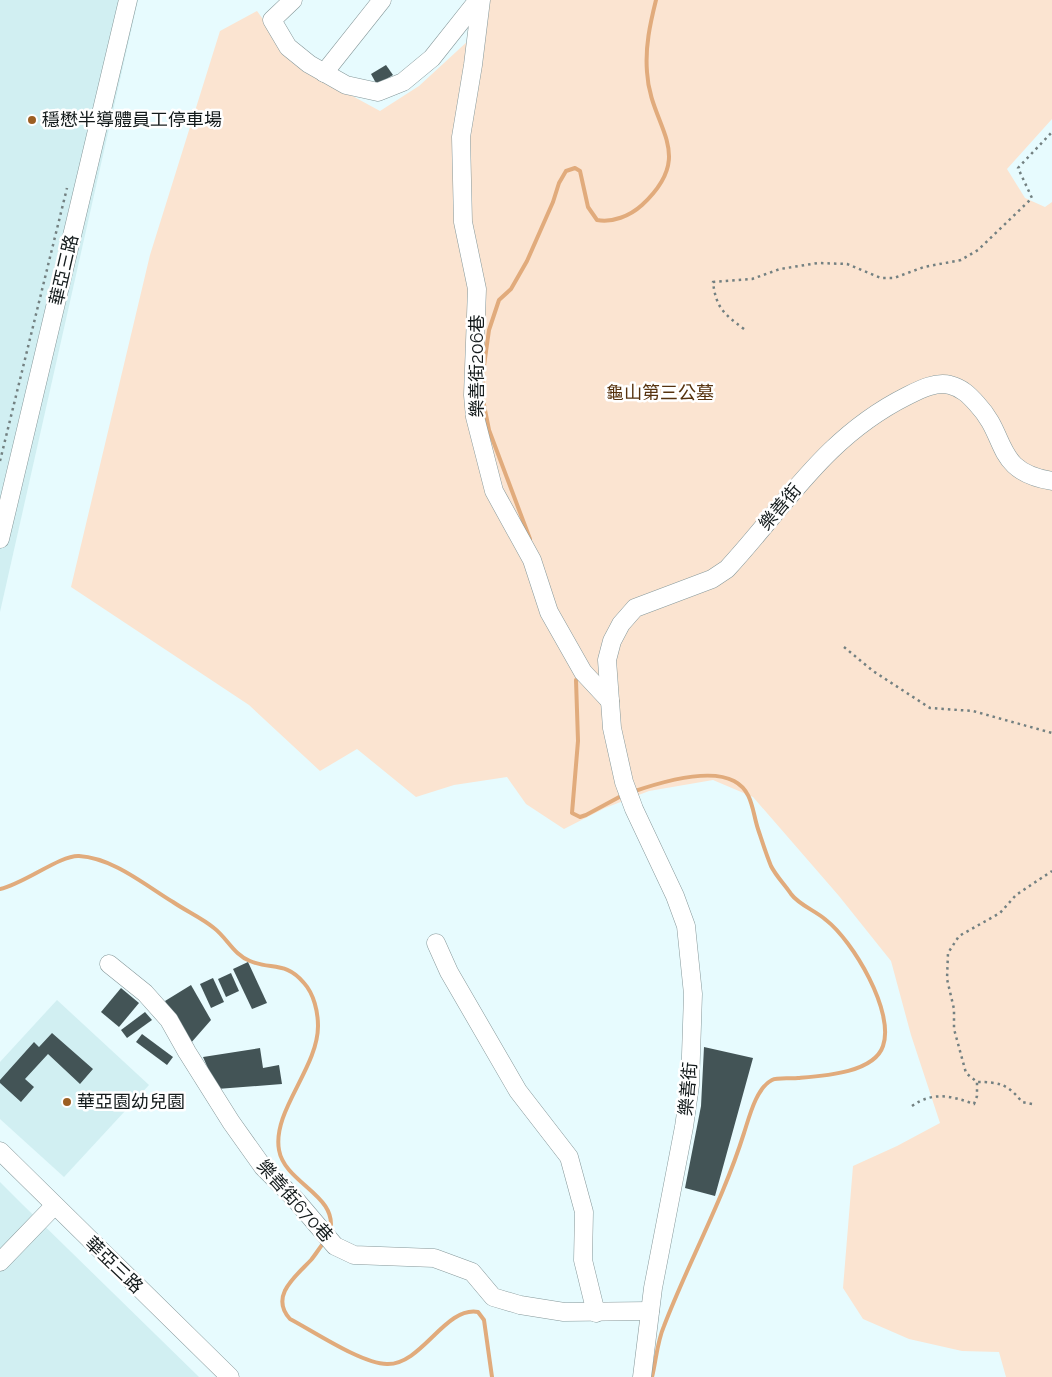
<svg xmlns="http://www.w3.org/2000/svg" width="1052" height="1377" viewBox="0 0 1052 1377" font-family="Raleway,'Noto Sans TC',sans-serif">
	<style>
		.built { fill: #d1eff2 }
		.green { fill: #fbe4d1 }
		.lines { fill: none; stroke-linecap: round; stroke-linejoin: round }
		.stream { stroke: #e1ab7c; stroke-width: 4 }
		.building { fill: #435456 }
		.minor-casing { stroke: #86989a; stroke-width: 19 }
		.path { stroke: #738081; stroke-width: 2.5; stroke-dasharray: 2.5 4; stroke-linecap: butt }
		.minor { stroke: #fff; stroke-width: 18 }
		.poi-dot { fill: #9c5f23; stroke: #fff; stroke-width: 2 }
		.labels { text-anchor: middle; stroke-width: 5; stroke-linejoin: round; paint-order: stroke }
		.poi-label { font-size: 18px; fill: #131a1b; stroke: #fff; text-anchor: start }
		.street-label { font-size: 18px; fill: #131a1b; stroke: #fff }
		.park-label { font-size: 18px; fill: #56320e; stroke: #fff }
	</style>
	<rect width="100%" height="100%" fill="#e7fbfe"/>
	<g class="built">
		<polygon points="0,0 138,0 0,612"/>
		<polygon points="57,1000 149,1085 64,1177 0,1119 0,1062"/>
		<polygon points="0,1182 23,1205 199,1377 0,1377"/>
	</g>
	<polygon class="green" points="488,0 1052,0 1052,119 1007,169 1025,198 1045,207 1052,202 1052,1377 1006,1377 999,1352 962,1351 909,1339 863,1319 843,1288 853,1166 897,1146 940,1123 911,1035 891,961 839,896 753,797 713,780 649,791 605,808 564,829 526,804 507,777 454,785 416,797 357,749 320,771 249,705 71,587 150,255 220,31 257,11 285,49 314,75 380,111 419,86 469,40 488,18"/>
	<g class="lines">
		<g class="stream">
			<path d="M530 539 489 430 483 400V373L489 330 499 300 511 289 527 261 553 202 559 183 566 171 575 168 580 171 588 207 597 220C612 223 630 216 642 205 698 153 650 128 647 72 645 47 650 24 656 0"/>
			<polyline points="576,680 578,741 572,813 580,817 586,815 623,795"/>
			<path d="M632 792C658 783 708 767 734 781 753 791 752 811 758 829 762 841 766 854 771 866 776 876 785 885 791 894 799 905 816 911 826 920 853 941 895 1012 883 1046 874 1073 823 1076 798 1078 791 1079 778 1077 772 1080 756 1088 749 1118 744 1133 723 1200 689 1261 664 1326 657 1342 656 1361 652 1377"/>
			<path d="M0 889C24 884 60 855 79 856 113 858 145 885 173 902 186 911 202 918 214 928 227 938 234 955 250 961 271 970 286 961 304 983 314 994 318 1012 318 1026 318 1068 272 1111 279 1150 285 1184 339 1195 330 1232"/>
			<path d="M325 1241C320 1247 316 1254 311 1260 296 1276 269 1296 290 1319 313 1331 362 1364 387 1364 422 1365 445 1306 478 1312L484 1320 492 1377"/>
		</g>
	</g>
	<g class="building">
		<polygon points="386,65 393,75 377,85 371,74"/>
		<polygon points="248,962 267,1003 252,1009 233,969"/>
		<polygon points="231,973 239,991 226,997 218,979"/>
		<polygon points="213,978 224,1002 211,1008 200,984"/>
		<polygon points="191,985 211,1020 190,1044 165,1001"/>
		<polygon points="121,988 139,1003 119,1027 101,1012"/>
		<polygon points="145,1012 152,1020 127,1038 121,1030"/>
		<polygon points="52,1033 93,1069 80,1084 48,1054 25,1079 34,1087 21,1102 0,1083 0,1080 34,1042 39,1047"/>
		<polygon points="142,1034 173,1057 167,1065 136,1042"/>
		<polygon points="704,1047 753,1058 715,1196 685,1188 701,1106"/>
		<polygon points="260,1048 263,1068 279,1065 282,1084 217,1089 203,1057"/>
	</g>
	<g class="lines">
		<defs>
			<g id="minor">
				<polyline points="293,0 272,20 288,47 309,64 346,85 378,92 403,82 432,58 478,0"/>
				<polyline points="481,0 473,65 461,137 463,222 477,289 473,395 475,417 494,491 532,560 549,612 583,672 610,701"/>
				<polyline points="324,73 382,0"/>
				<polyline points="0,539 128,0"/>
				<polyline points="436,943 449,972 518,1091 569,1157 584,1212 583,1260 596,1313"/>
				<polyline points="109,964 145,993 169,1020 187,1052 231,1122 263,1167 295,1199 335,1246 354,1255 434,1258 472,1272 493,1297 520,1305 564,1312 650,1311"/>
				<polyline points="0,1151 230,1377"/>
				<polyline points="0,1262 54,1206"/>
				<path d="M642 1377 653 1288 684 1127 690 1085 693 994 686 926 675 896 634 809 624 782 612 728 607 660 612 641 621 624 635 608 712 579 727 569C787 504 825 437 907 396 919 390 936 381 950 385 962 388 969 395 977 404 1009 438 993 471 1052 481"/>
			</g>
		</defs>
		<use href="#minor" class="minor-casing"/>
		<g class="path">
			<path d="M744 329C724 314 716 308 713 282L752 279 780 269 818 263 847 264 881 278H894L924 267 961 260 978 250 1032 198 1018 168 1052 132"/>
			<polyline points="0,461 67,188"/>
			<polyline points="844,647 873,671 930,708 973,711 1052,733"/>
			<path d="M1032 1104 1022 1102C1008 1084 999 1082 977 1082L966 1073 954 1029V1009L947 979 948 953 959 936 1000 913 1016 895 1052 871"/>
			<path d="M912 1106C933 1091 952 1096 974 1104L977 1096V1082"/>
		</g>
		<use href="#minor" class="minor"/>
	</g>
	<g class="poi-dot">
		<circle cx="32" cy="120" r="5"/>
		<circle cx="67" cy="1102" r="5"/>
	</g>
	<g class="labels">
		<g class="poi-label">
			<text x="42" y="126">穩懋半導體員工停車場</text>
			<text x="77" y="1108">華亞園幼兒園</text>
		</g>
		<g class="street-label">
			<text transform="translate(64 270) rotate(-77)" y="6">華亞三路</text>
			<text transform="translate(477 366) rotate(-90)" y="6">樂善街206巷</text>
			<text transform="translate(780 507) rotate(-50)" y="6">樂善街</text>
			<text transform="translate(688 1089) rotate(-85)" y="6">樂善街</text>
			<text transform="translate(295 1201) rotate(48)" y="6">樂善街670巷</text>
			<text transform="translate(114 1265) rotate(44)" y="6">華亞三路</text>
		</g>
		<g class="park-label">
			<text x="660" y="399">龜山第三公墓</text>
		</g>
	</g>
</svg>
